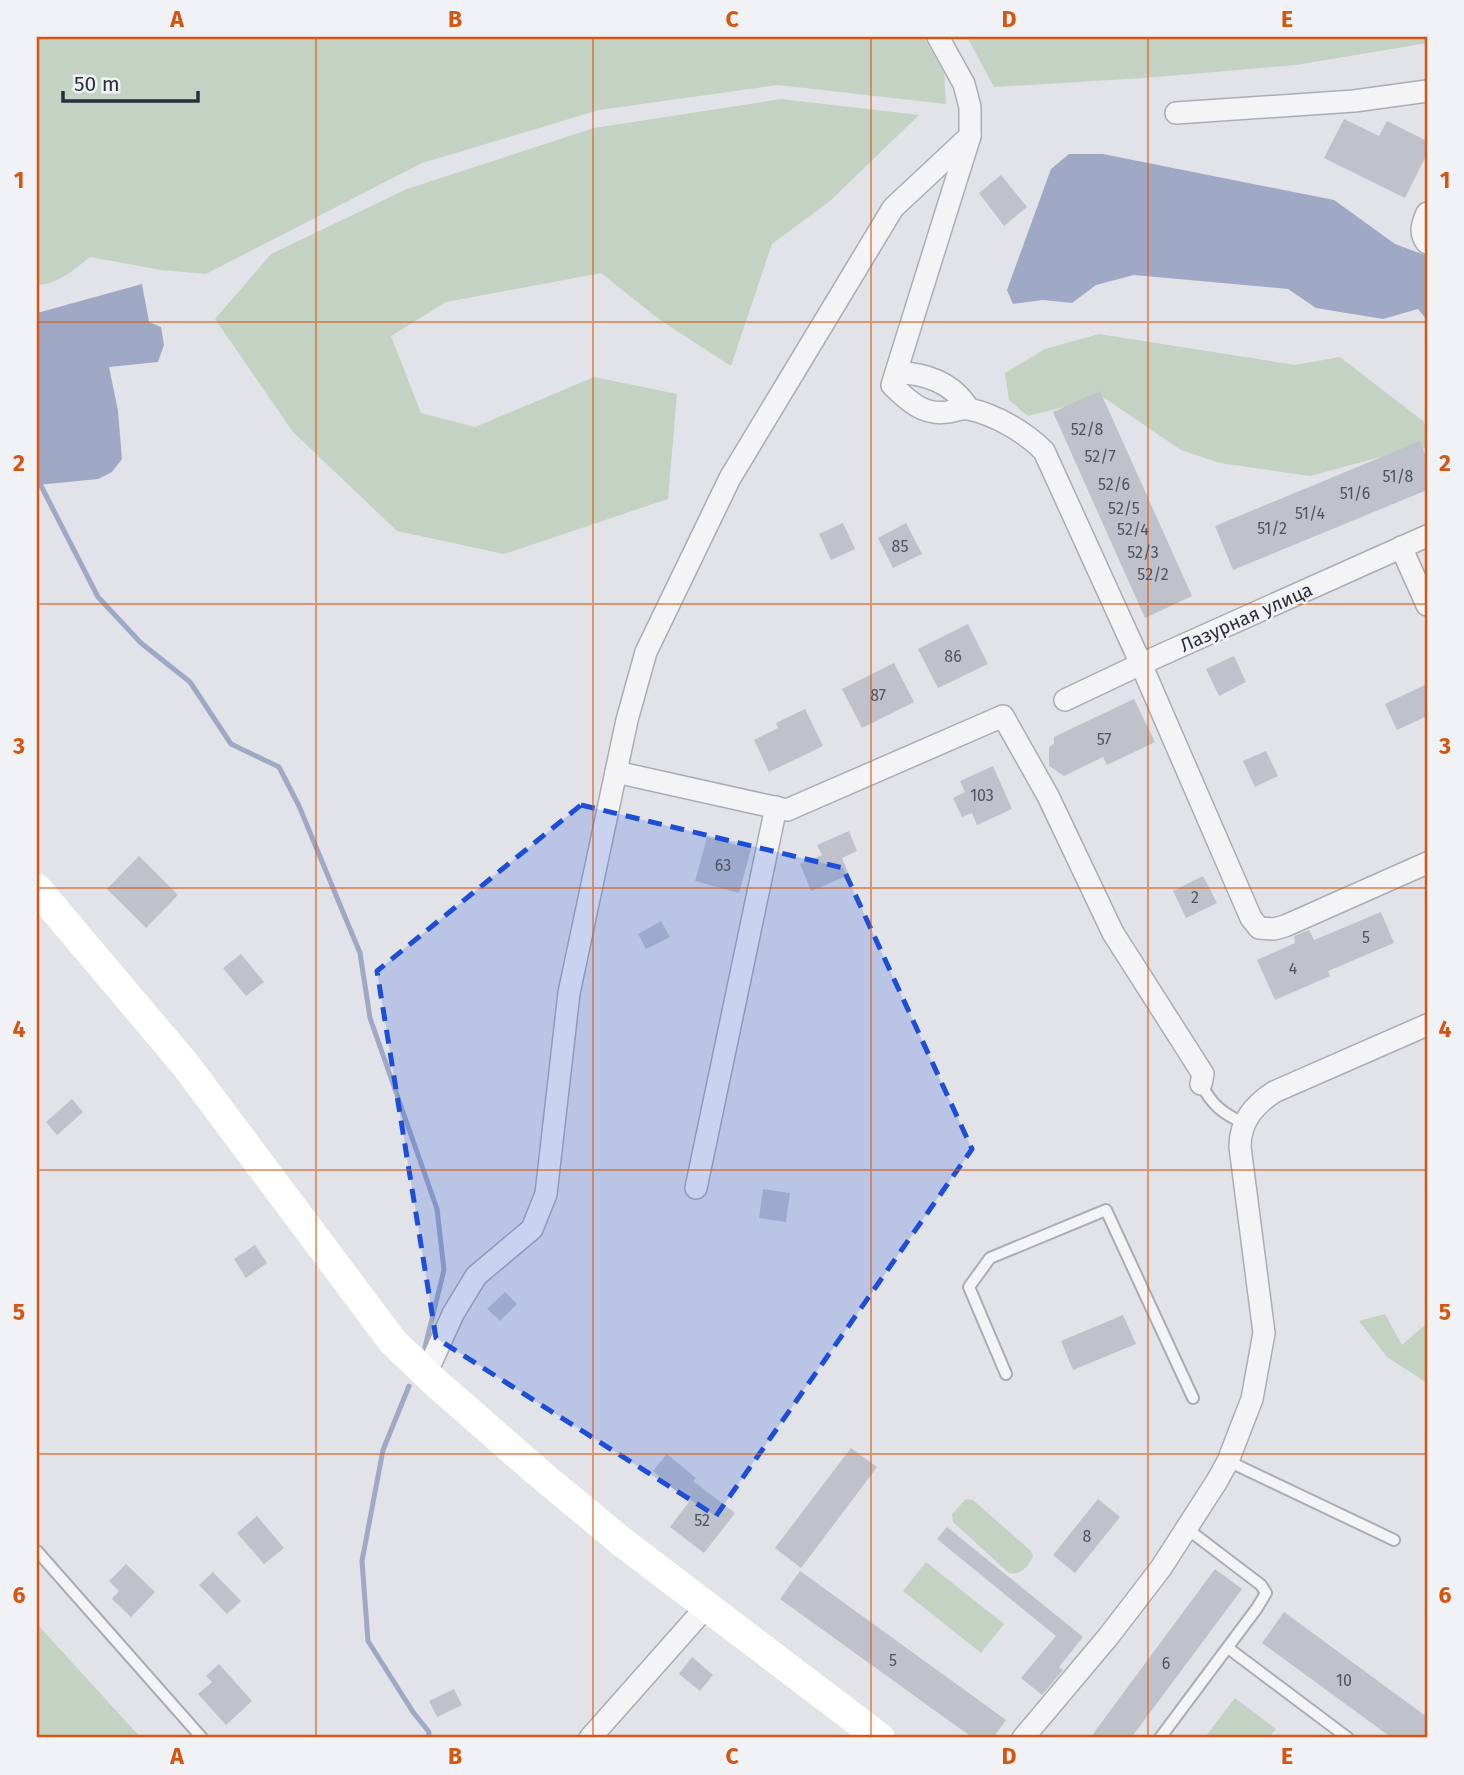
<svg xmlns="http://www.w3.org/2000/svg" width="1464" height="1775" viewBox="0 0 1464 1775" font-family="'Fira Sans',sans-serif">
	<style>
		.green { fill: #c4d2c3 }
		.water { fill: #9fa9c6 }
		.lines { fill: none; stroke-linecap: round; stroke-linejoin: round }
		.stream { stroke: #9fa9c6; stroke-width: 5 }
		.building { fill: #bfc1cb }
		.lane-casing { stroke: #aaadb6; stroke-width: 14 }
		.street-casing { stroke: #aaadb6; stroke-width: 24 }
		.lane { stroke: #f4f4f7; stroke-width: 10 }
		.street { stroke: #f4f4f7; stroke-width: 21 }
		.secondary { stroke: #fff; stroke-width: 30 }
		.marked { fill: #1d4ed8; fill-opacity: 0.2; stroke: #1d4ed8; stroke-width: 5; stroke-dasharray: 14 9; stroke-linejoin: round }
		.grid { fill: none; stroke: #d55511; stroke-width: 2; stroke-opacity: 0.55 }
		.labels { text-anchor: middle; stroke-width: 5; stroke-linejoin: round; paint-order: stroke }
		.number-label { font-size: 16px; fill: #505362 }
		.street-label { font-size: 19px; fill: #2b2e3f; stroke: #f1f2f6 }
		.neatline { fill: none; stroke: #d55511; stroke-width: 2.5 }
		.grid-label { font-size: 23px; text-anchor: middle; font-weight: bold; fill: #d55511 }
	</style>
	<rect width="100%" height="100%" fill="#e1e3e9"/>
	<g class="green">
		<path d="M37 37H924L944 73 946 104 778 85 599 110 422 163 206 274 161 270 90 257C75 269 57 285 37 285Z"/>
		<polygon points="967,37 1427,37 1427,43 1296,65 1144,78 994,87"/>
		<polygon points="781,99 919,115 830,201 772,244 731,366 660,320 601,273 446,302 391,336 421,413 475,427 594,377 677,394 668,499 504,554 397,531 293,432 215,319 271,254 407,189 594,128"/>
		<polygon points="1099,334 1295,365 1340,357 1423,421 1427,429 1427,446 1421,451 1410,449 1310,476 1220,463 1181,450 1103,397 1028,416 1009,400 1005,373 1045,349"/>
		<polygon points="1385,1314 1402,1345 1427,1323 1427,1383 1387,1357 1359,1321"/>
		<path d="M966 1499 973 1500 1031 1551 1033 1557C1028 1566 1021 1576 1009 1573L953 1522 952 1514Z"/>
		<polygon points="926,1562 1004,1624 981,1653 903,1591"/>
		<polygon points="37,1624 141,1738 37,1738"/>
		<polygon points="1235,1698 1276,1729 1268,1738 1205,1737"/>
	</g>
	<g class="water">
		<polygon points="1069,154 1103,154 1334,200 1395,244 1427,256 1427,320 1418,309 1383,319 1316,308 1288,289 1134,275 1096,285 1072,303 1043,300 1013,304 1007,290 1051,169"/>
		<polygon points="142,284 149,322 161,327 164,345 158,362 109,367 118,411 122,459 112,472 98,479 37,485 37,313"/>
	</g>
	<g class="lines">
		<g class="stream">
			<polyline points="37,478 98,597 141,643 190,682 231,744 279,767 299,806 360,953 370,1018 437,1209 444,1270 425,1347"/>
			<polyline points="409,1386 383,1450 362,1561 368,1641 413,1712 429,1732 428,1738"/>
		</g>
	</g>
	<g class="building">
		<polygon points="1344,119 1379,136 1387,121 1427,141 1427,154 1405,198 1324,158"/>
		<polygon points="1001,175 1027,207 1004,226 979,193"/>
		<polygon points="1100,391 1192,596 1145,618 1053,412"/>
		<polygon points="1420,441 1427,460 1427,490 1233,570 1215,526"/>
		<polygon points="843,523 855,549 831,560 819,534"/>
		<polygon points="906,523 922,554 893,568 878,538"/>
		<polygon points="968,624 988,664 938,688 918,649"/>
		<polygon points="1234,656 1246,682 1219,696 1206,669"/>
		<polygon points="894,663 914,702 862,728 842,689"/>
		<polygon points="1427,684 1427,716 1397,730 1385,704"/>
		<polygon points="1134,699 1155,742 1107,765 1103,757 1064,776 1049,766 1049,747 1054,744 1054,737"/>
		<polygon points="805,709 823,746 769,772 754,740 778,728 776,723"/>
		<polygon points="1266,751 1278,776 1255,787 1243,761"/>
		<polygon points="993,766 1012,809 977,825 972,813 962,817 953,798 965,792 960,781"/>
		<polygon points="849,831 857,851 842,858 849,875 811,891 800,864 822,855 817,845"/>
		<polygon points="707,837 751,849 739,893 695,881"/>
		<polygon points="139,856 178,895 146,928 107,889"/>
		<polygon points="1203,876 1217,903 1186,918 1173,891"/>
		<polygon points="1381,912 1394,943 1328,971 1330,976 1275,1000 1257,960 1295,943 1294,936 1309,930 1314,940"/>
		<polygon points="661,921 670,937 646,949 638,934"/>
		<polygon points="241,954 264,982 246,996 223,968"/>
		<polygon points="72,1099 83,1112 57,1135 46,1122"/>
		<polygon points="763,1189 790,1193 786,1222 759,1218"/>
		<polygon points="255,1245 267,1263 246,1278 234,1259"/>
		<polygon points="505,1292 517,1304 500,1321 487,1309"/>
		<polygon points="1123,1315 1136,1344 1073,1370 1061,1341"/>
		<polygon points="851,1448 877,1467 801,1568 775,1548"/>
		<polygon points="667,1454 696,1478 693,1481 735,1513 704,1553 670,1527 689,1502 653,1471"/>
		<polygon points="1098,1499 1120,1517 1075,1573 1053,1555"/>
		<polygon points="257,1516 284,1548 264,1564 237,1533"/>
		<polygon points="947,1527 1083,1637 1059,1667 1063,1670 1042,1695 1021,1678 1056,1636 937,1539"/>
		<polygon points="126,1564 155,1592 131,1617 112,1599 119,1591 109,1581"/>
		<polygon points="1215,1569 1242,1589 1131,1738 1090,1738"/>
		<polygon points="800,1571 1006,1720 993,1738 973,1738 780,1599"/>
		<polygon points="213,1572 241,1601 227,1614 199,1585"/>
		<polygon points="1284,1612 1427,1717 1427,1738 1392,1738 1262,1643"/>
		<polygon points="692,1657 713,1675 700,1691 679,1674"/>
		<polygon points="219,1664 252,1701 226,1725 198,1694 212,1682 206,1676"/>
		<polygon points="454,1689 462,1705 437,1717 429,1701"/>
	</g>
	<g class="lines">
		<defs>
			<g id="lane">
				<path d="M1201 1084C1212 1105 1223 1114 1244 1123"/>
				<polyline points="1006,1374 969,1287 990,1258 1106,1210 1193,1398"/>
				<polyline points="1228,1461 1394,1540"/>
				<polyline points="37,1551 202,1738"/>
				<polyline points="1228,1648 1348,1738"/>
				<polyline points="1160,1738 1257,1608 1266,1593 1261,1585 1186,1528"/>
			</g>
			<g id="street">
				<path d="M938 37 964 84 970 107V136L892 385C908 401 924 416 948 412 955 411 962 408 969 409 996 415 1025 432 1044 451L1141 664 1251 918 1259 928 1274 929 1285 926 1427 863"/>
				<polyline points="1176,113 1354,101 1427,91"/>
				<path d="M1427 213C1422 224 1419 233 1427 243"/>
				<path d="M896 373C924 372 953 383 968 408"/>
				<polyline points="1401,547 1427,605"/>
				<polyline points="1065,700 1141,664 1427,536"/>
				<polyline points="616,772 787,810 1003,716 1048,796 1113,933 1203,1074 1201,1084"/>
				<polyline points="696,1188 776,807"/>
				<polyline points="426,1374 453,1314 476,1276 532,1229 546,1194 569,993 627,720 646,652 730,478 893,208 970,136"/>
				<polyline points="590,1738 706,1607"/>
				<path d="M1023 1738 1108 1637 1161 1568 1217 1481 1228 1461 1252 1399 1264 1333 1240 1147C1240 1122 1253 1106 1274 1092L1427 1025"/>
			</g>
		</defs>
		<use href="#lane" class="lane-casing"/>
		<use href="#street" class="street-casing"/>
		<use href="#lane" class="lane"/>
		<use href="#street" class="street"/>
		<polyline class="secondary" points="37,889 184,1063 393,1342 436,1383 540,1474 622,1542 880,1738"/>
	</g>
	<path class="marked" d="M581 805 843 868 972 1149 716 1516 436 1338 377 971Z"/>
	<path class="grid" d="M316 37V1738M593 37V1738M871 37V1738M1148 37V1738M37 322H1427M37 604H1427M37 888H1427M37 1170H1427M37 1454H1427"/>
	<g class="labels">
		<g class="number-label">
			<text x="1087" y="435">52/8</text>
			<text x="1100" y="462">52/7</text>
			<text x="1398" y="482">51/8</text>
			<text x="1114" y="490">52/6</text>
			<text x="1355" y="499">51/6</text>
			<text x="1124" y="514">52/5</text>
			<text x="1310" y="519">51/4</text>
			<text x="1272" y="534">51/2</text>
			<text x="1133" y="535">52/4</text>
			<text x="900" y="552">85</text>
			<text x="1143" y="558">52/3</text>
			<text x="1153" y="580">52/2</text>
			<text x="953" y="662">86</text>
			<text x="878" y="701">87</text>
			<text x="1104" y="745">57</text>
			<text x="982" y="801">103</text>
			<text x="723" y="871">63</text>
			<text x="1195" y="903">2</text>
			<text x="1366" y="943">5</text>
			<text x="1293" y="974">4</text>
			<text x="702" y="1526">52</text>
			<text x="1087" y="1542">8</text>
			<text x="893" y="1666">5</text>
			<text x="1166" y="1669">6</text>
			<text x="1344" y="1686">10</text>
		</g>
		<g class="street-label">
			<text transform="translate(1246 617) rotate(-24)" y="7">Лазурная улица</text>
		</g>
	</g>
	<rect width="1464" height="1775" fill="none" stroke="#f1f2f6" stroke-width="77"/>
	<path d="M63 91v10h135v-10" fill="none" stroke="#2b2e3f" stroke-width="3.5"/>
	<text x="74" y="91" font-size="21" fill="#2b2e3f" stroke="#f1f2f6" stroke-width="5" paint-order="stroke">50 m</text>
	<rect x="38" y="38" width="1388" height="1698" class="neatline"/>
	<g class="grid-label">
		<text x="177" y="27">A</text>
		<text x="455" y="27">B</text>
		<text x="732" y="27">C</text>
		<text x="1009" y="27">D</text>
		<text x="1287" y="27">E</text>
		<text x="19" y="188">1</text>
		<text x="1445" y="188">1</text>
		<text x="19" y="471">2</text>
		<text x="1445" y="471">2</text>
		<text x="19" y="754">3</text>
		<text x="1445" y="754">3</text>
		<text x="19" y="1037">4</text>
		<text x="1445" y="1037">4</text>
		<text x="19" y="1320">5</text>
		<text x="1445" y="1320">5</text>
		<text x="19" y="1603">6</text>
		<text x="1445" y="1603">6</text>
		<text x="177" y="1764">A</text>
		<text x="455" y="1764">B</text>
		<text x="732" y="1764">C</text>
		<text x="1009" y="1764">D</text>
		<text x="1287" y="1764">E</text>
	</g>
</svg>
